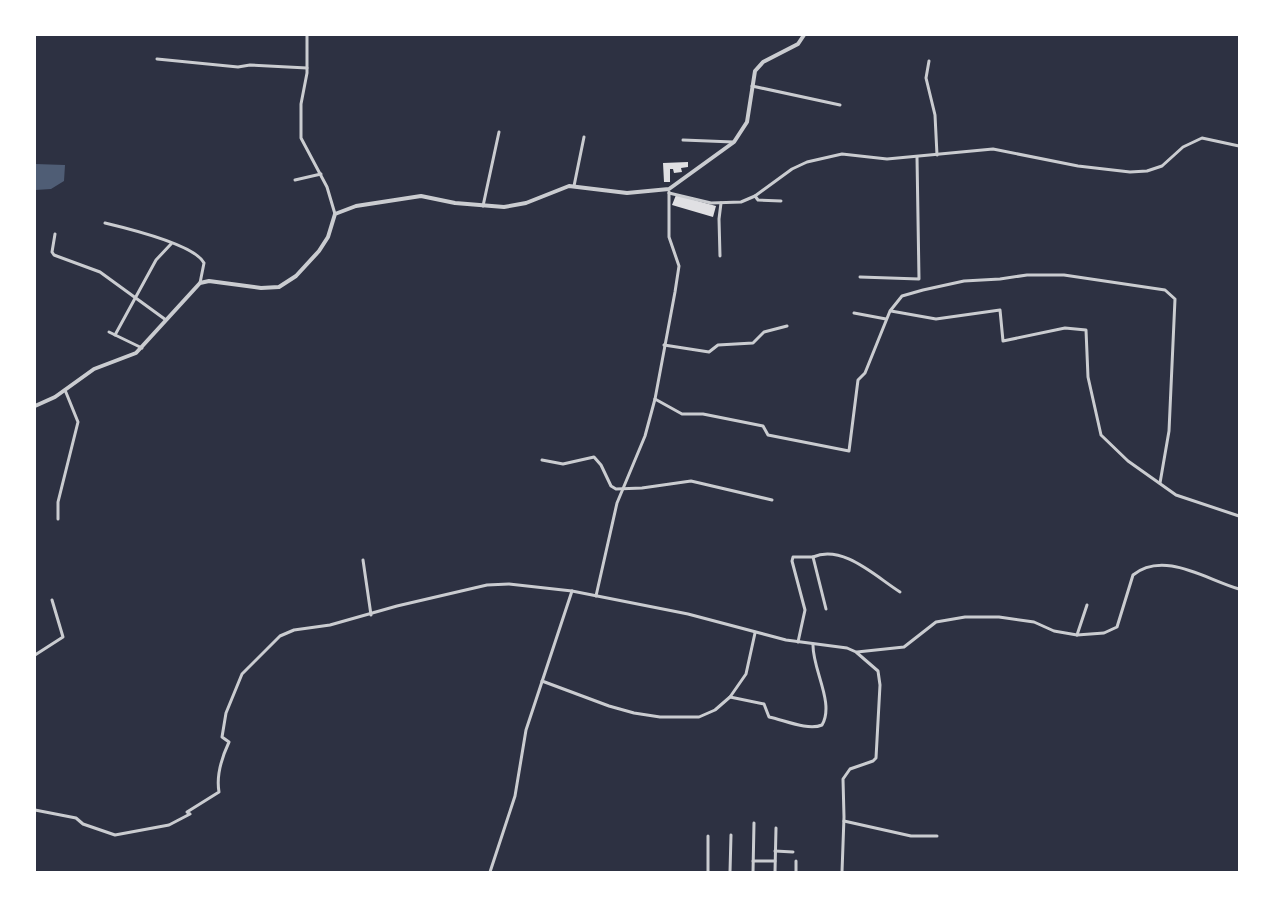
<svg xmlns="http://www.w3.org/2000/svg" width="1274" height="907" viewBox="0 0 1274 907" font-family="Figtree,sans-serif">
	<style>
		.water { fill: #4f5d75 }
		.building { fill: #e0e0e3 }
		.lines { fill: none; stroke-linecap: round; stroke-linejoin: round }
		.minor { stroke: #caccd0; stroke-width: 3 }
		.tertiary { stroke: #caccd0; stroke-width: 4 }
	</style>
	<rect width="100%" height="100%" fill="#2d3142"/>
	<polygon class="water" points="35,164 65,165 64,181 51,189 35,190"/>
	<g class="building">
		<polygon points="688,162 688,167 681,168 682,172 674,173 673,169 670,169 670,182 664,182 663,163"/>
		<polygon points="676,195 716,206 713,217 672,205"/>
	</g>
	<g class="lines">
		<g class="minor">
			<polyline points="307,35 307,73 301,104 301,138 327,187 335,214"/>
			<polyline points="157,59 238,67 250,65 307,68"/>
			<polyline points="929,61 926,78 935,115 937,155"/>
			<polyline points="752,86 840,105"/>
			<polyline points="683,140 733,142"/>
			<polyline points="295,180 321,174"/>
			<polyline points="574,186 584,137"/>
			<polyline points="669,193 711,203 741,202 755,196 792,169 807,162 842,154 887,159 993,149 1078,166 1130,172 1147,171 1162,166 1183,147 1202,138 1239,146"/>
			<polyline points="755,196 758,200 781,201"/>
			<polyline points="483,206 499,132"/>
			<path d="M105 223C126 228 195 245 204 263L200 283"/>
			<polyline points="55,234 52,252 54,255 100,272 166,320"/>
			<polyline points="720,256 719,219 721,203"/>
			<polyline points="860,277 919,279 917,157"/>
			<polyline points="891,311 936,319 1000,310 1003,341 1065,328 1086,330 1088,377 1101,435 1128,461 1176,495 1239,516"/>
			<polyline points="854,313 886,319"/>
			<polyline points="109,332 142,348"/>
			<polyline points="115,335 156,260 171,244"/>
			<polyline points="664,345 709,352 718,345 753,343 764,332 787,326"/>
			<polyline points="655,399 682,414 703,414 763,426 768,435 849,451 858,380 865,373 890,311 902,296 923,290 964,281 1000,279 1027,275 1064,275 1165,290 1175,299 1169,431 1160,483"/>
			<polyline points="542,460 563,464 594,457 601,465 611,486 616,489 642,488 691,481 772,500"/>
			<polyline points="58,519 58,502 78,422 65,390"/>
			<path d="M813 557C843 544 876 577 900 592"/>
			<polyline points="363,560 371,615"/>
			<polyline points="596,596 617,503 645,436 655,399 675,292 679,266 669,237 669,192"/>
			<polyline points="1077,635 1087,605"/>
			<polyline points="798,642 805,610 792,561 793,557 813,557 826,609"/>
			<path d="M857 652 904 647 936 622 965 617H999L1034 622 1054 631 1077 635 1104 633 1117 627 1133 575C1164 550 1207 580 1239 589"/>
			<polyline points="35,655 63,637 52,600"/>
			<polyline points="542,681 609,706 634,713 660,717 699,717 715,710 730,697 746,674 755,633"/>
			<path d="M730 697 764 704 769 717C784 720 808 731 822 725 835 703 812 669 813 644"/>
			<path d="M35 810 76 818 83 824 115 835 169 825 190 814 187 812 219 792C216 775 222 757 229 742L222 737 226 713 242 674 280 636 294 630 330 625 397 606 487 585 509 584 572 591 688 614 786 640 847 648 856 652 878 671 880 685 876 758 873 761 850 769 843 779 844 817 842 872"/>
			<polyline points="844,821 911,836 937,836"/>
			<polyline points="708,836 708,872"/>
			<polyline points="775,851 793,852"/>
			<polyline points="753,861 775,861"/>
			<polyline points="490,872 515,796 526,730 572,591"/>
			<polyline points="730,872 731,835"/>
			<polyline points="753,872 754,823"/>
			<polyline points="775,872 776,828"/>
			<polyline points="796,872 796,861"/>
		</g>
		<polyline class="tertiary" points="35,406 55,397 94,369 136,353 200,283 209,281 261,288 279,287 296,276 319,251 328,237 335,214 356,206 421,196 455,203 504,207 526,203 569,186 627,193 669,189 734,142 747,122 755,71 763,62 798,44 804,35"/>
	</g>
	<rect width="1274" height="907" fill="none" stroke="#ffffff" stroke-width="72"/>
</svg>
